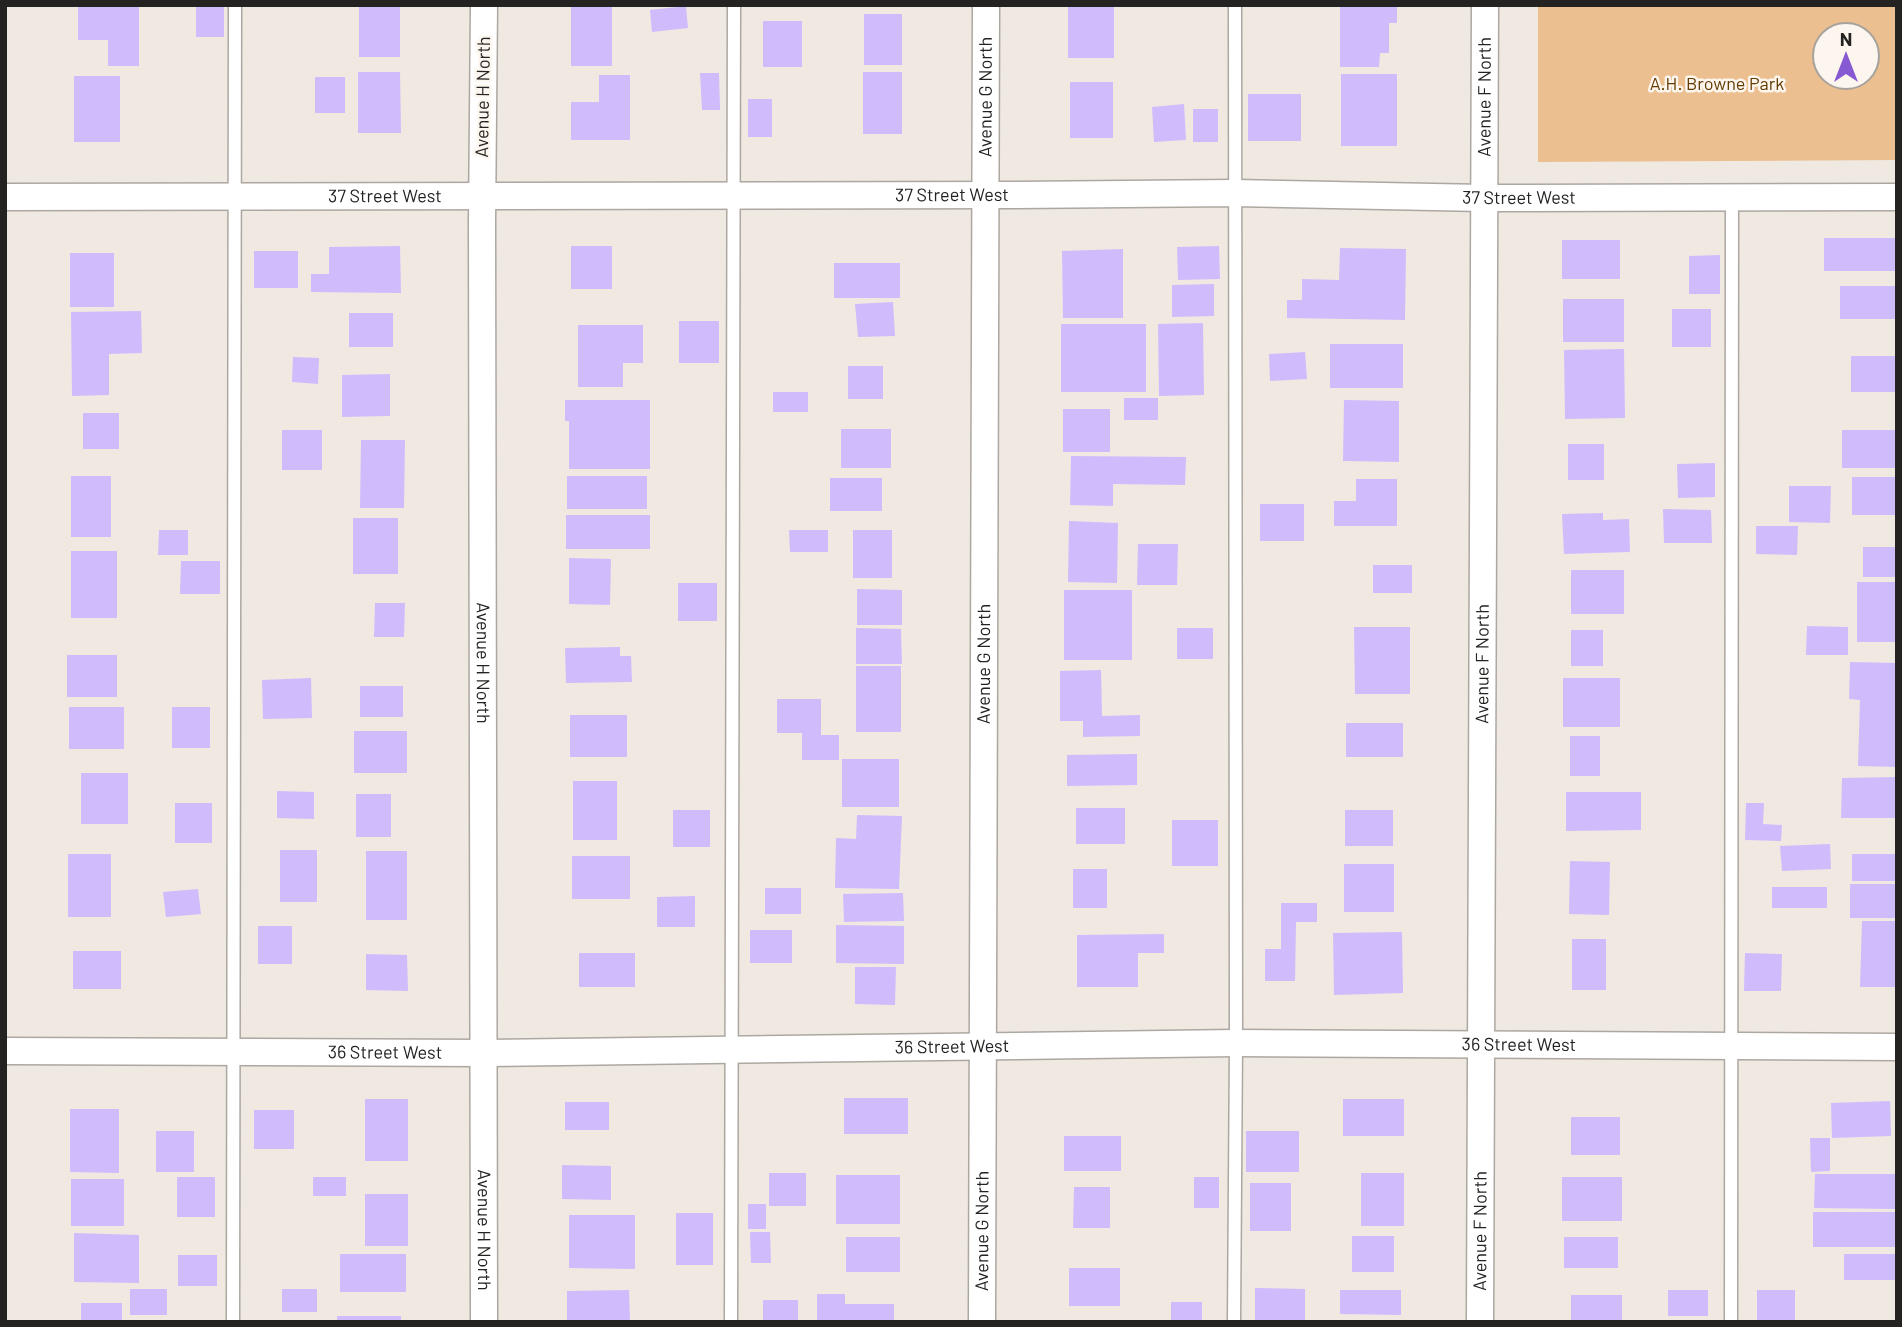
<svg xmlns="http://www.w3.org/2000/svg" width="1902" height="1327" viewBox="0 0 1902 1327" font-family="Barlow,sans-serif">
	<style>
		.green { fill: #ebbf8f; fill-rule: evenodd }
		.building { fill: #cfbcfc }
		.lines { fill: none; stroke-linecap: round; stroke-linejoin: round }
		.service-casing { stroke: #ada7a1; stroke-width: 15 }
		.minor-casing { stroke: #ada7a1; stroke-width: 29 }
		.service { stroke: #fff; stroke-width: 12 }
		.minor { stroke: #fff; stroke-width: 26 }
		.labels { text-anchor: middle; stroke-width: 5; stroke-linejoin: round; paint-order: stroke }
		.park-label { font-size: 18px; fill: #623a00; stroke: #fcf6ef }
		.street-label { font-size: 18px; fill: #252321; stroke: #fcf6ef }
	</style>
	<rect width="100%" height="100%" fill="#efe9e2"/>
	<path class="green" d="M1538 5H1897V160L1538 162ZM1825 35H1867V77H1825Z"/>
	<g class="building">
		<polygon points="78,5 139,5 139,66 108,66 108,40 78,40"/>
		<rect x="196" y="5" width="28" height="32"/>
		<rect x="359" y="5" width="41" height="52"/>
		<rect x="571" y="5" width="41" height="61"/>
		<rect x="1068" y="5" width="46" height="53"/>
		<polygon points="1340,5 1397,5 1397,23 1389,23 1389,53 1380,53 1379,67 1340,67"/>
		<polygon points="686,6 688,28 652,32 650,10"/>
		<rect x="864" y="14" width="38" height="51"/>
		<rect x="763" y="21" width="39" height="46"/>
		<polygon points="358,72 400,72 401,133 358,133"/>
		<rect x="863" y="72" width="39" height="62"/>
		<polygon points="700,73 719,73 720,110 702,110"/>
		<rect x="1341" y="74" width="56" height="72"/>
		<polygon points="599,75 630,75 630,140 571,140 571,102 599,102"/>
		<rect x="74" y="76" width="46" height="66"/>
		<rect x="315" y="77" width="30" height="36"/>
		<rect x="1070" y="82" width="43" height="56"/>
		<rect x="1248" y="94" width="53" height="47"/>
		<rect x="748" y="99" width="24" height="38"/>
		<polygon points="1184,104 1186,140 1154,142 1152,107"/>
		<rect x="1193" y="109" width="25" height="33"/>
		<rect x="1824" y="238" width="73" height="33"/>
		<rect x="1562" y="240" width="58" height="39"/>
		<polygon points="400,246 401,293 311,292 311,274 329,274 329,247"/>
		<rect x="571" y="246" width="41" height="43"/>
		<polygon points="1219,246 1220,279 1178,280 1177,247"/>
		<polygon points="1340,248 1406,249 1405,320 1287,318 1287,300 1302,300 1302,279 1339,280"/>
		<polygon points="1123,249 1123,318 1063,318 1062,251"/>
		<rect x="254" y="251" width="44" height="37"/>
		<rect x="70" y="253" width="44" height="54"/>
		<polygon points="1720,255 1720,294 1689,294 1689,256"/>
		<rect x="834" y="263" width="66" height="35"/>
		<polygon points="1214,284 1214,316 1172,317 1172,285"/>
		<rect x="1840" y="286" width="57" height="33"/>
		<rect x="1563" y="299" width="61" height="43"/>
		<polygon points="893,302 895,336 858,337 855,304"/>
		<rect x="1672" y="309" width="39" height="38"/>
		<polygon points="141,311 142,353 109,354 109,395 72,396 71,312"/>
		<rect x="349" y="313" width="44" height="34"/>
		<rect x="679" y="321" width="40" height="42"/>
		<polygon points="1203,323 1204,395 1159,396 1158,324"/>
		<rect x="1061" y="324" width="85" height="68"/>
		<polygon points="578,325 643,325 643,363 623,363 623,387 578,387"/>
		<rect x="1330" y="344" width="73" height="44"/>
		<polygon points="1624,349 1625,418 1565,419 1564,350"/>
		<polygon points="1305,352 1307,379 1270,381 1269,354"/>
		<rect x="1851" y="356" width="46" height="36"/>
		<polygon points="293,357 319,358 318,384 292,382"/>
		<rect x="848" y="366" width="35" height="33"/>
		<polygon points="390,374 390,416 342,417 342,375"/>
		<rect x="773" y="392" width="35" height="20"/>
		<rect x="1124" y="398" width="34" height="22"/>
		<polygon points="565,400 650,400 650,469 569,469 569,421 565,421"/>
		<polygon points="1344,400 1399,401 1399,462 1343,461"/>
		<rect x="1063" y="409" width="47" height="43"/>
		<rect x="83" y="413" width="36" height="36"/>
		<rect x="841" y="429" width="50" height="39"/>
		<rect x="282" y="430" width="40" height="40"/>
		<rect x="1842" y="430" width="55" height="38"/>
		<polygon points="361,440 405,440 404,508 360,508"/>
		<rect x="1568" y="444" width="36" height="36"/>
		<polygon points="1071,456 1186,457 1185,485 1113,484 1113,506 1070,505"/>
		<polygon points="1715,463 1715,497 1678,498 1677,464"/>
		<rect x="71" y="476" width="40" height="61"/>
		<rect x="567" y="476" width="80" height="33"/>
		<rect x="1852" y="477" width="45" height="38"/>
		<rect x="830" y="478" width="52" height="33"/>
		<polygon points="1356,479 1397,479 1397,526 1334,526 1334,501 1356,501"/>
		<polygon points="1789,486 1831,486 1830,523 1789,522"/>
		<rect x="1260" y="504" width="44" height="37"/>
		<polygon points="1663,509 1711,510 1712,543 1664,543"/>
		<polygon points="1603,513 1603,520 1629,519 1630,552 1564,554 1562,514"/>
		<rect x="566" y="515" width="84" height="34"/>
		<rect x="353" y="518" width="45" height="56"/>
		<polygon points="1069,521 1118,523 1117,583 1068,582"/>
		<polygon points="1756,526 1798,526 1797,555 1756,554"/>
		<polygon points="159,530 188,530 188,555 158,555"/>
		<polygon points="789,530 828,530 828,552 790,552"/>
		<rect x="853" y="530" width="39" height="48"/>
		<polygon points="1138,544 1178,544 1177,585 1137,585"/>
		<rect x="1863" y="547" width="34" height="30"/>
		<rect x="71" y="551" width="46" height="67"/>
		<polygon points="569,558 611,559 610,605 569,604"/>
		<polygon points="181,561 220,561 220,594 180,594"/>
		<rect x="1373" y="565" width="39" height="28"/>
		<rect x="1571" y="570" width="53" height="44"/>
		<rect x="1857" y="582" width="40" height="60"/>
		<rect x="678" y="583" width="39" height="38"/>
		<polygon points="857,589 902,590 902,625 857,625"/>
		<rect x="1064" y="590" width="68" height="70"/>
		<polygon points="375,603 405,603 404,637 374,637"/>
		<polygon points="1807,626 1848,627 1848,655 1806,655"/>
		<polygon points="1354,627 1410,627 1410,694 1355,694"/>
		<polygon points="856,628 901,629 902,664 856,664"/>
		<rect x="1177" y="628" width="36" height="31"/>
		<rect x="1571" y="630" width="32" height="36"/>
		<polygon points="620,647 620,656 631,656 632,682 566,683 565,648"/>
		<rect x="67" y="655" width="50" height="42"/>
		<polygon points="1850,662 1897,663 1897,767 1858,766 1860,700 1849,699"/>
		<rect x="856" y="666" width="45" height="66"/>
		<polygon points="1101,670 1102,716 1140,715 1140,736 1083,737 1083,721 1060,721 1060,671"/>
		<polygon points="311,678 312,718 263,719 262,680"/>
		<rect x="1563" y="678" width="57" height="49"/>
		<rect x="360" y="686" width="43" height="31"/>
		<polygon points="777,699 821,699 821,735 839,735 839,760 802,760 802,733 777,733"/>
		<rect x="69" y="707" width="55" height="42"/>
		<rect x="172" y="707" width="38" height="41"/>
		<rect x="570" y="715" width="57" height="42"/>
		<rect x="1346" y="723" width="57" height="34"/>
		<rect x="354" y="731" width="53" height="42"/>
		<rect x="1570" y="736" width="30" height="40"/>
		<polygon points="1137,754 1137,785 1067,786 1067,755"/>
		<rect x="842" y="759" width="57" height="48"/>
		<rect x="81" y="773" width="47" height="51"/>
		<polygon points="1897,777 1897,818 1841,818 1842,778"/>
		<rect x="573" y="781" width="44" height="59"/>
		<polygon points="277,791 314,792 314,819 277,818"/>
		<polygon points="1566,792 1641,792 1641,830 1566,831"/>
		<rect x="356" y="794" width="35" height="43"/>
		<rect x="175" y="803" width="37" height="40"/>
		<polygon points="1746,803 1764,803 1763,824 1782,825 1781,841 1745,840"/>
		<rect x="1076" y="808" width="49" height="36"/>
		<rect x="673" y="810" width="37" height="37"/>
		<rect x="1345" y="810" width="48" height="36"/>
		<polygon points="857,815 902,816 899,889 835,888 836,838 856,839"/>
		<rect x="1172" y="820" width="46" height="46"/>
		<polygon points="1830,844 1831,869 1782,871 1780,846"/>
		<rect x="280" y="850" width="37" height="52"/>
		<rect x="366" y="851" width="41" height="69"/>
		<rect x="68" y="854" width="43" height="63"/>
		<rect x="1852" y="854" width="45" height="27"/>
		<rect x="572" y="856" width="58" height="43"/>
		<polygon points="1570,861 1610,862 1609,915 1569,914"/>
		<rect x="1344" y="864" width="50" height="48"/>
		<rect x="1073" y="869" width="34" height="39"/>
		<rect x="1850" y="884" width="47" height="34"/>
		<rect x="1772" y="887" width="55" height="21"/>
		<rect x="765" y="888" width="36" height="26"/>
		<polygon points="198,889 201,914 166,917 163,892"/>
		<polygon points="903,893 904,921 844,922 843,894"/>
		<polygon points="695,896 695,927 657,927 657,897"/>
		<polygon points="1281,903 1317,903 1317,922 1296,922 1295,981 1265,981 1265,949 1281,949"/>
		<polygon points="1862,921 1897,921 1897,987 1860,987"/>
		<polygon points="836,925 904,926 904,964 836,963"/>
		<rect x="258" y="926" width="34" height="38"/>
		<rect x="750" y="930" width="42" height="33"/>
		<polygon points="1402,932 1403,993 1334,995 1333,933"/>
		<polygon points="1164,934 1164,953 1138,953 1138,987 1077,987 1077,935"/>
		<rect x="1572" y="939" width="34" height="51"/>
		<rect x="73" y="951" width="48" height="38"/>
		<rect x="579" y="953" width="56" height="34"/>
		<polygon points="1745,953 1782,954 1781,991 1744,991"/>
		<polygon points="366,954 407,955 408,991 366,990"/>
		<polygon points="855,967 896,967 895,1005 855,1004"/>
		<rect x="844" y="1098" width="64" height="36"/>
		<rect x="365" y="1099" width="43" height="62"/>
		<rect x="1343" y="1099" width="61" height="37"/>
		<polygon points="1890,1101 1891,1136 1832,1138 1831,1103"/>
		<rect x="565" y="1102" width="44" height="28"/>
		<polygon points="70,1109 119,1109 119,1173 70,1172"/>
		<rect x="254" y="1110" width="40" height="39"/>
		<rect x="1571" y="1117" width="49" height="38"/>
		<rect x="156" y="1131" width="38" height="41"/>
		<rect x="1246" y="1131" width="53" height="41"/>
		<rect x="1064" y="1136" width="57" height="35"/>
		<polygon points="1810,1138 1830,1138 1830,1171 1811,1172"/>
		<polygon points="562,1165 611,1166 611,1200 562,1199"/>
		<rect x="769" y="1173" width="37" height="33"/>
		<rect x="1361" y="1173" width="43" height="53"/>
		<polygon points="1815,1174 1896,1174 1896,1209 1814,1208"/>
		<rect x="836" y="1175" width="64" height="49"/>
		<rect x="177" y="1177" width="38" height="40"/>
		<rect x="313" y="1177" width="33" height="19"/>
		<rect x="1194" y="1177" width="25" height="31"/>
		<rect x="1562" y="1177" width="60" height="44"/>
		<rect x="71" y="1179" width="53" height="47"/>
		<rect x="1250" y="1183" width="41" height="48"/>
		<polygon points="1074,1187 1110,1187 1110,1228 1073,1228"/>
		<rect x="365" y="1194" width="43" height="52"/>
		<rect x="748" y="1204" width="18" height="25"/>
		<rect x="1813" y="1212" width="82" height="35"/>
		<rect x="676" y="1213" width="37" height="52"/>
		<polygon points="569,1215 635,1215 635,1269 569,1268"/>
		<polygon points="750,1232 770,1232 771,1263 751,1263"/>
		<polygon points="74,1233 139,1235 139,1283 74,1282"/>
		<rect x="1352" y="1236" width="42" height="36"/>
		<rect x="846" y="1237" width="54" height="35"/>
		<rect x="1564" y="1237" width="54" height="31"/>
		<rect x="340" y="1254" width="66" height="38"/>
		<rect x="1844" y="1254" width="52" height="26"/>
		<rect x="178" y="1255" width="39" height="31"/>
		<rect x="1069" y="1268" width="51" height="38"/>
		<polygon points="1255,1288 1305,1289 1305,1321 1255,1320"/>
		<rect x="130" y="1289" width="37" height="26"/>
		<rect x="282" y="1289" width="35" height="23"/>
		<polygon points="629,1290 630,1322 567,1322 567,1291"/>
		<polygon points="1340,1290 1401,1290 1401,1315 1340,1314"/>
		<rect x="1668" y="1290" width="40" height="26"/>
		<rect x="1757" y="1290" width="38" height="32"/>
		<polygon points="817,1294 845,1294 845,1304 894,1304 894,1322 817,1322"/>
		<rect x="1571" y="1295" width="51" height="27"/>
		<rect x="763" y="1300" width="35" height="22"/>
		<rect x="1171" y="1302" width="31" height="20"/>
		<rect x="81" y="1303" width="41" height="19"/>
		<rect x="337" y="1316" width="64" height="6"/>
	</g>
	<g class="lines">
		<defs>
			<g id="service">
				<polyline points="233,1322 235,5"/>
				<polyline points="731,1322 734,5"/>
				<polyline points="1234,1322 1236,1043 1235,5"/>
				<polyline points="1731,1322 1732,197"/>
			</g>
			<g id="minor">
				<path id="s1" d="M484 5 482 222 484 1322"/>
				<path id="s2" d="M5 197 1014 195 1235 193 1483 198 1897 197"/>
				<path id="s3" d="M5 1051 484 1053 1236 1043 1897 1047"/>
				<path id="s4" d="M982 1322 986 5"/>
				<path id="s5" d="M1480 1322 1485 5"/>
			</g>
		</defs>
		<use href="#service" class="service-casing"/>
		<use href="#minor" class="minor-casing"/>
		<use href="#service" class="service"/>
		<use href="#minor" class="minor"/>
	</g>
	<g class="labels">
		<g class="park-label">
			<text x="1717" y="90">A.H. Browne Park</text>
		</g>
		<g class="street-label">
			<text transform="translate(483 97) rotate(-89)" y="6">Avenue H North</text>
			<text dy="6" stroke="none"><textPath href="#s4" startOffset="1225">Avenue G North</textPath></text>
			<text dy="6" stroke="none"><textPath href="#s5" startOffset="1225">Avenue F North</textPath></text>
			<text dy="6" stroke="none"><textPath href="#s2" startOffset="947">37 Street West</textPath></text>
			<text dy="6" stroke="none"><textPath href="#s2" startOffset="380">37 Street West</textPath></text>
			<text dy="6" stroke="none"><textPath href="#s2" startOffset="1514">37 Street West</textPath></text>
			<text dy="6" stroke="none"><textPath href="#s1" startOffset="658">Avenue H North</textPath></text>
			<text dy="6" stroke="none"><textPath href="#s4" startOffset="658">Avenue G North</textPath></text>
			<text dy="6" stroke="none"><textPath href="#s5" startOffset="658">Avenue F North</textPath></text>
			<text dy="6" stroke="none"><textPath href="#s3" startOffset="1514">36 Street West</textPath></text>
			<text dy="6" stroke="none"><textPath href="#s3" startOffset="947">36 Street West</textPath></text>
			<text dy="6" stroke="none"><textPath href="#s3" startOffset="380">36 Street West</textPath></text>
			<text dy="6" stroke="none"><textPath href="#s1" startOffset="1225">Avenue H North</textPath></text>
			<text dy="6" stroke="none"><textPath href="#s4" startOffset="91">Avenue G North</textPath></text>
			<text dy="6" stroke="none"><textPath href="#s5" startOffset="91">Avenue F North</textPath></text>
		</g>
	</g>
	<rect width="1902" height="1327" fill="none" stroke="#252321" stroke-width="14"/>
	<g transform="translate(1846 56)"><circle r="33" fill="#fcf6ef" stroke="#a6a29d" stroke-width="2"/>
	<path d="M0-5L12 26L0 18L-12 26Z" fill="#8759d2"/>
	<text y="-10" font-size="19" font-weight="bold" text-anchor="middle" fill="#252321">N</text>
	</g>
</svg>
